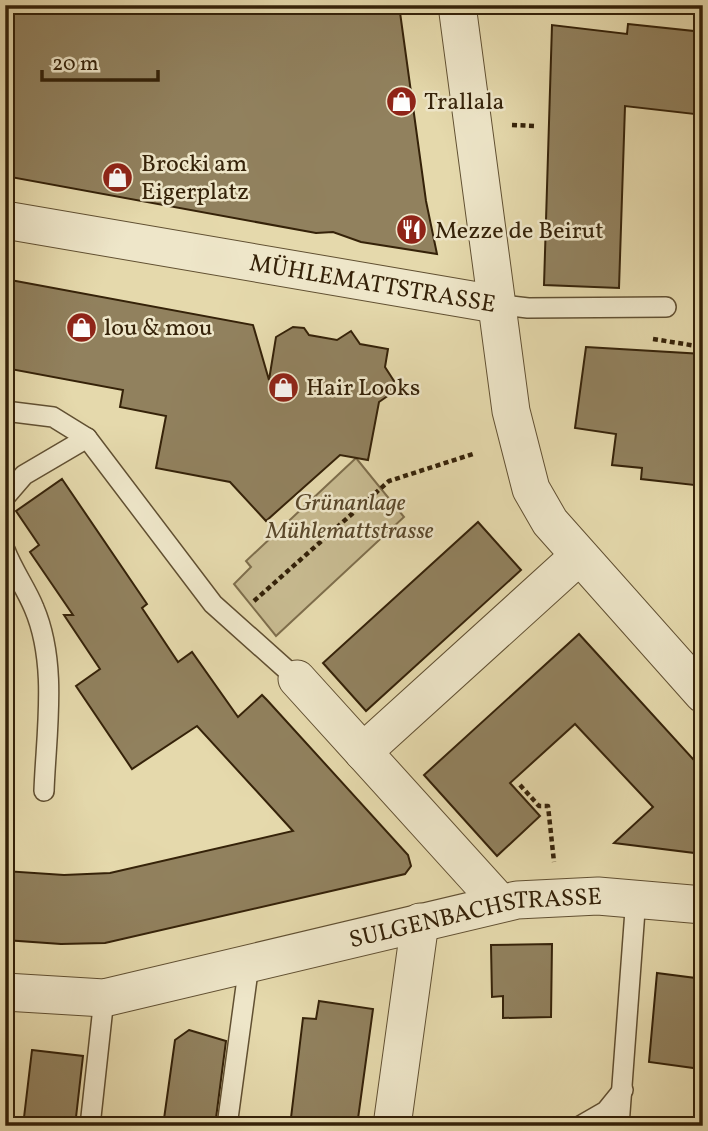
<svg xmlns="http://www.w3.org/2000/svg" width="708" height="1131" viewBox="0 0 708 1131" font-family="Vollkorn,serif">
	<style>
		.green { fill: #c7ba90; stroke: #7e6e4c; stroke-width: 2 }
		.building { fill: #91815e; stroke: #352209; stroke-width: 2 }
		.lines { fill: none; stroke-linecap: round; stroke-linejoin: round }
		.service-casing { stroke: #615032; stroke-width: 22 }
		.minor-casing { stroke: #615032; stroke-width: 39 }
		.path { stroke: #352209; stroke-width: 4.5; stroke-dasharray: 5 3.5; stroke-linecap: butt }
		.service { stroke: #eee6c9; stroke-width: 19 }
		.minor { stroke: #eee6c9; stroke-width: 37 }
		.labels { text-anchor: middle; stroke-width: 5; stroke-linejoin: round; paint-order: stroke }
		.poi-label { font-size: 24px; fill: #352209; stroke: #eee6c9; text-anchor: start }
		.street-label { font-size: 24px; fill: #352209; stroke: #eee6c9 }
		.park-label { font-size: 24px; font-style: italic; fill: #5a482b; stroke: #eee6c9 }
	</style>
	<rect width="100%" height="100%" fill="#e5d9ac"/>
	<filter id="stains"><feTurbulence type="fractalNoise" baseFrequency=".00286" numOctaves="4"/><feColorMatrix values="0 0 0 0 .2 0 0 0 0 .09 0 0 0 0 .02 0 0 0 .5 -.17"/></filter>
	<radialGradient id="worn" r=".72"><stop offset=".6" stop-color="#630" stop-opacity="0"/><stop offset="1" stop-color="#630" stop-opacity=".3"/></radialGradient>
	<polygon class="green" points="356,458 404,517 276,636 234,584 251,567 246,561"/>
	<g class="building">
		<polygon points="5,5 399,5 426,201 437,254 361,242 333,232 316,233 5,176"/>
		<polygon points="628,24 703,32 703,115 625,106 619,288 544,285 552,25 627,34"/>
		<polygon points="5,279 253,325 269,380 276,337 293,327 304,328 309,335 337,340 351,331 360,344 388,349 385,367 394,381 392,393 379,402 368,460 340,455 266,521 230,482 156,468 166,416 120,407 123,390 5,368"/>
		<polygon points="586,347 703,354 703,486 641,479 642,468 612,465 616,434 575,428"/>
		<polygon points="62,479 147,604 142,608 178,662 192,652 238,717 262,695 267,700 408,855 411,866 405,874 105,943 61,944 5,940 5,871 64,875 110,873 293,831 197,726 132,769 76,686 100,669 64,615 73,615 30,552 39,545 16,511"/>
		<polygon points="478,522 521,570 366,711 323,663"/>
		<polygon points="579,634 703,770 703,854 614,843 653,807 575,724 510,783 540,816 497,856 424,775"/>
		<polygon points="552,944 551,1017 503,1018 503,996 492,997 491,945"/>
		<polygon points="657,973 703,979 701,1069 649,1062"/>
		<polygon points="319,1001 373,1009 357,1126 290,1126 303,1018 316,1019"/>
		<polygon points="189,1030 226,1041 215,1126 163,1126 175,1040"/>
		<polygon points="32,1050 83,1056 75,1126 23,1126"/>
	</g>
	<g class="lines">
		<defs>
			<g id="service">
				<polyline points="495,304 528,308 666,307"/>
				<polyline points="5,411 53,417 87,438 213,604 297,679"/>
				<polyline points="5,497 24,475 87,438"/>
				<path d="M5 550C13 571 26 588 34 608 58 664 46 733 44 791"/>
				<polyline points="90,1126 104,998"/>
				<polyline points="227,1126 249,964"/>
				<polyline points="580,1126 606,1111 623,1090"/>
				<polyline points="619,1126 636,897"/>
			</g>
			<g id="minor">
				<polyline points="457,5 511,411 531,489 550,522 703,694"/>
				<path id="s1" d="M5 220 495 304"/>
				<polyline points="297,679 500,903"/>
				<polyline points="363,752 579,556"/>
				<path id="s2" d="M5 992 104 998 517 900 598 896 703 905"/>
				<polyline points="392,1126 420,922"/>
			</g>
		</defs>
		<use href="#service" class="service-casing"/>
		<use href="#minor" class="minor-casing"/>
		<g class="path">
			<polyline points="512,125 537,126"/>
			<polyline points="653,339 703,347"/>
			<polyline points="254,601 389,481 473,454"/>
			<polyline points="520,785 539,806 548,806 554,862"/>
		</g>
		<use href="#service" class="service"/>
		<use href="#minor" class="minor"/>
	</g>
	<defs>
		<symbol id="shop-disc" viewBox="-11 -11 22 22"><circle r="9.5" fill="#8f2418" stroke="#eee6c9"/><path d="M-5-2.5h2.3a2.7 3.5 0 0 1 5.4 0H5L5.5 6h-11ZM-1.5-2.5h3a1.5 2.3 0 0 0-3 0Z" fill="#fff"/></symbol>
		<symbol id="restaurant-disc" viewBox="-11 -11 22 22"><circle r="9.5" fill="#8f2418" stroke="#eee6c9"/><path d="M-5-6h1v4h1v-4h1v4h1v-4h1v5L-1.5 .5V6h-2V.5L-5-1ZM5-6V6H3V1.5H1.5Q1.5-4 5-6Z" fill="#fff"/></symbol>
	</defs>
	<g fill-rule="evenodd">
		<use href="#shop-disc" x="384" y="84" width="35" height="35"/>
		<use href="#shop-disc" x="100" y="160" width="35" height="35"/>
		<use href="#restaurant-disc" x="394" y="212" width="35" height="35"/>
		<use href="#shop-disc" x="64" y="310" width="35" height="35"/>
		<use href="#shop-disc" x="266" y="370" width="35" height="35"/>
	</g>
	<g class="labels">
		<g class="poi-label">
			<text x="424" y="109">Trallala</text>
			<text x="141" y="171">Brocki am<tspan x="141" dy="28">Eigerplatz</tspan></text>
			<text x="435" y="238">Mezze de Beirut</text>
			<text x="104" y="335">lou &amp; mou</text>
			<text x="306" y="395">Hair Looks</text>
		</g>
		<g class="street-label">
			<text dy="8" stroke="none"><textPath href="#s1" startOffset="373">MÜHLEMATTSTRASSE</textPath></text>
			<text dy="8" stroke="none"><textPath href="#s2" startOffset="480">SULGENBACHSTRASSE</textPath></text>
		</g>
		<g class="park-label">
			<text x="350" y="510">Grünanlage<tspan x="350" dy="28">Mühlemattstrasse</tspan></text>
		</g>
	</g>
	<rect width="708" height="1131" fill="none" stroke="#e5d9ac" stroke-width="28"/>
	<rect x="7" y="7" width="694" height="1117" fill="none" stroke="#352209" stroke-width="3.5"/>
	<rect x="14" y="14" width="680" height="1103" fill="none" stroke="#352209" stroke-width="2"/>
	<path d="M42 70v10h116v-10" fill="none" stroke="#352209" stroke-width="3.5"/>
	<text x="52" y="70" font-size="21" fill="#352209" stroke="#eee6c9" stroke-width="5" paint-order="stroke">20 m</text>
	<rect width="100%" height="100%" filter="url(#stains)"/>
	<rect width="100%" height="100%" fill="url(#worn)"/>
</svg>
